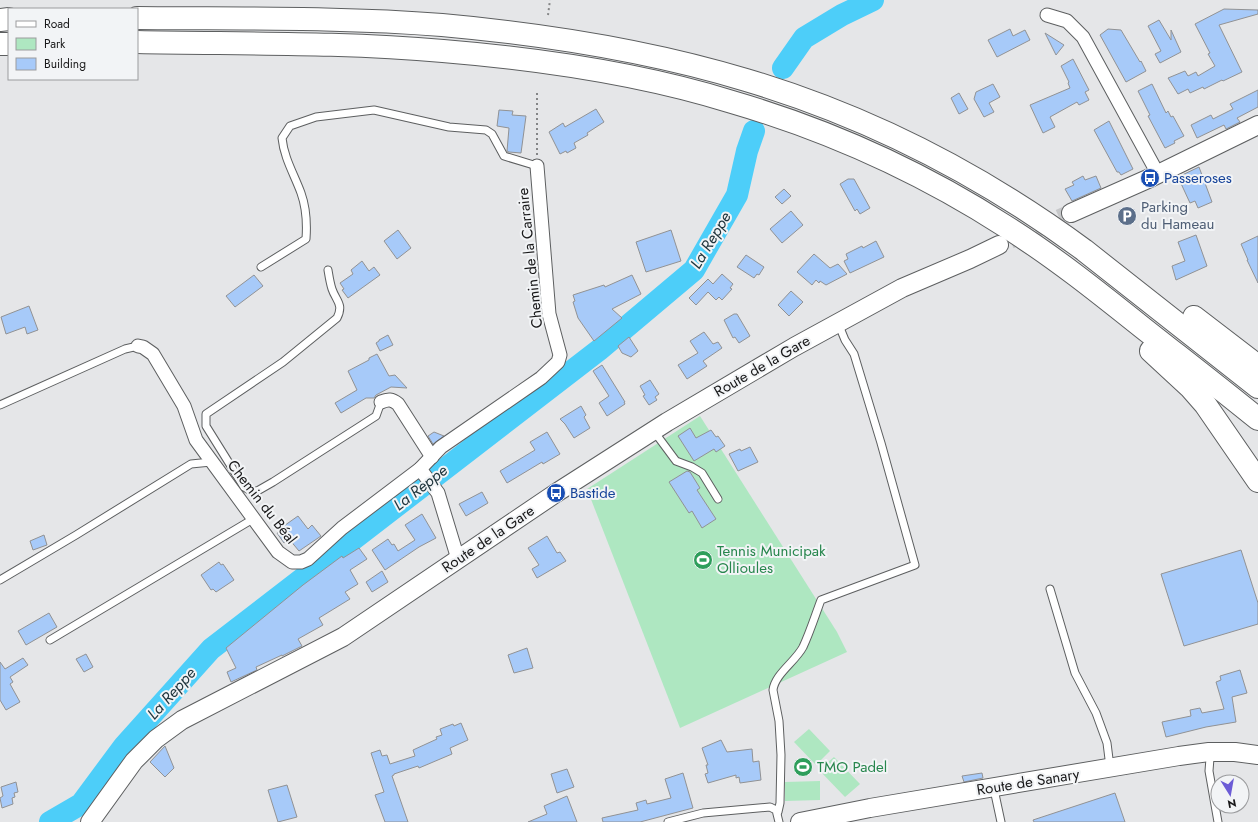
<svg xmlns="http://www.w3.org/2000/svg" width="1258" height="822" viewBox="0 0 1258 822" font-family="Jost,sans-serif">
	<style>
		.park { fill: #aee7c1 }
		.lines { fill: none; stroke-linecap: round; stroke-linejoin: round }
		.river { stroke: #4dcef9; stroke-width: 22 }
		.building { fill: #a7caf9; stroke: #919294 }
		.secondary-tunnel { stroke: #c6c7c9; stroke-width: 18; stroke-dasharray: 18 9; stroke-linecap: butt }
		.lane-casing { stroke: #5d5f60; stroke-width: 9 }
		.street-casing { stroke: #5d5f60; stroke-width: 15 }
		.secondary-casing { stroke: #5d5f60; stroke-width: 20 }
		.highway-casing { stroke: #5d5f60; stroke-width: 24 }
		.path { stroke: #848586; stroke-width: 2; stroke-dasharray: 2 3; stroke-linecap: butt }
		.lane { stroke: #fff; stroke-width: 7 }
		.street { stroke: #fff; stroke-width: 13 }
		.secondary { stroke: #fff; stroke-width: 18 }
		.highway { stroke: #fff; stroke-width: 22 }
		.labels { text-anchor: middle; stroke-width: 4; stroke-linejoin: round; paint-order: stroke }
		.transit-label { font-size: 15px; fill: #164399; stroke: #f2f4f6; text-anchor: start }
		.service-label { font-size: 15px; fill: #4e5e75; stroke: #f2f4f6; text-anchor: start }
		.street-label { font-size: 15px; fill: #181819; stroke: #f2f4f6 }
		.leisure-label { font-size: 15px; fill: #27864d; stroke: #f2f4f6; text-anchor: start }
		.water-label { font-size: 16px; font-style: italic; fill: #1e343c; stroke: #f2f4f6 }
	</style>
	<rect width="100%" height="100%" fill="#e5e6e8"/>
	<g class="park">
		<polygon points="700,416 837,632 847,652 680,728 587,489"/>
		<polygon points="809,729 830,751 816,765 794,742"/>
		<polygon points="834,757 860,784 845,797 819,770"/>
		<polygon points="820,781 820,800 785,801 785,782"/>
	</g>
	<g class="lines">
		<g class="river">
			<polyline points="783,68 804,38 842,15 873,0"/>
			<polyline points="50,822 81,804 124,746 211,649 599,350 694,270 737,195 747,151 754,131"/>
		</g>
	</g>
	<g class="building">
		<polygon points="1224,9 1258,10 1258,14 1219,25 1242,72 1223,81 1222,80 1204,89 1203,87 1190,93 1188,89 1178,94 1168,78 1185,71 1188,76 1196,72 1198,76 1215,66 1208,54 1210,53 1195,24"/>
		<polygon points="1159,20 1171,40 1171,30 1181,52 1160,63 1155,54 1161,51 1148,26"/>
		<polygon points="1010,29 1013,36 1025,30 1030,40 997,57 988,40"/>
		<polygon points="1108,29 1121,30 1140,62 1141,61 1146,71 1126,82 1100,35"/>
		<polygon points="1045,33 1064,45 1056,55"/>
		<polygon points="1073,59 1089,90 1085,92 1089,100 1079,105 1077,102 1050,117 1055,127 1043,133 1030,105 1070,88 1068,83 1069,82 1061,66"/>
		<polygon points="993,84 1000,97 989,103 994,112 984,117 974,99 976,92"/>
		<polygon points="1152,84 1166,113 1168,111 1171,117 1173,116 1184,136 1174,141 1175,143 1165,148 1148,116 1150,115 1138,91"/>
		<polygon points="1258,90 1258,107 1237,118 1240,122 1226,129 1224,125 1197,138 1191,125 1211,115 1213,119 1233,109 1230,104"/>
		<polygon points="959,93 968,109 959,114 951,98"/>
		<polygon points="596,109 604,122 587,133 588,135 574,143 576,148 567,153 566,151 560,154 549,132 563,123 565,127"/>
		<polygon points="499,110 513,111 512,115 526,116 521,153 509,152 507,151 509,128 497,126"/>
		<polygon points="1109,121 1133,169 1121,175 1119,172 1117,172 1094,130"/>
		<polygon points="1199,167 1212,202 1198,208 1195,201 1190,203 1178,177"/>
		<polygon points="1083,176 1085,180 1096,176 1101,188 1072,201 1065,189 1074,185 1072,182"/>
		<polygon points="848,179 854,179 870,208 860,214 857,209 855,211 840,184"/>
		<polygon points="784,189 791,196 782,204 775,197"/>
		<polygon points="791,211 803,225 782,243 770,229"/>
		<polygon points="398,230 411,248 397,259 384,241"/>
		<polygon points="671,230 681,261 646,272 636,242"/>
		<polygon points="1196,235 1207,266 1176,280 1172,266 1185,261 1178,242"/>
		<polygon points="1258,236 1258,283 1247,260 1248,260 1241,244"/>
		<polygon points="876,241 884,257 850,273 844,261 848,259 846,254 862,246 863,248"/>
		<polygon points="814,254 830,268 838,264 847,274 826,285 820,281 819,283 816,280 812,285 797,272"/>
		<polygon points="746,255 764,267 759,275 757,274 754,278 737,267"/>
		<polygon points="362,261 369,271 374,267 380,275 348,298 342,290 344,289 340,283 353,274 351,270"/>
		<polygon points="722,274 733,284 730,288 732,289 722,300 719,297 716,300 708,292 696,305 689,298 708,279 713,284"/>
		<polygon points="254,275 263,286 235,307 226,296"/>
		<polygon points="632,275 641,294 612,309 622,318 594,341 578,318 573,302 575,301 573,295 604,285 605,287"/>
		<polygon points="791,291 803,302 789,316 778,305"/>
		<polygon points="29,306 38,330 27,334 25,327 6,334 1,317"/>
		<polygon points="734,314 737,314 750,336 739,343 735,337 733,338 724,320"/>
		<polygon points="704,332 713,344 718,342 722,348 703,361 707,366 687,379 678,365 698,353 690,341"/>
		<polygon points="388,335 393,345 380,351 376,343 379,341 379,340"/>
		<polygon points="629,337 638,351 631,357 622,353 618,346"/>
		<polygon points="377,354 389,376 395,375 407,388 391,387 376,395 374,398 366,398 341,413 335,403 357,390 348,371 369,360 369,358"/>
		<polygon points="602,365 625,402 624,402 625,404 607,416 599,403 609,396 593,371"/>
		<polygon points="650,380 659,394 655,397 657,400 649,405 643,396 645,395 640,386"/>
		<polygon points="581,406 586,415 584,417 590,428 574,438 565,424 560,419"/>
		<polygon points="690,428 696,438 711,430 716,437 718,436 725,446 716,452 714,449 694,461 678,436"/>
		<polygon points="434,432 444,436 433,444 428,436"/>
		<polygon points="547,432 560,454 543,464 542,462 507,483 500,471 535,450 530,442"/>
		<polygon points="750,447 758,462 738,471 729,454 740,449 741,451"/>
		<polygon points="687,471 690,472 700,488 697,490 716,519 702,528 692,511 689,513 669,482"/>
		<polygon points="482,492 488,503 466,516 459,504"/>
		<polygon points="422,514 436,538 419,547 385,570 372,550 388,539 392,545 394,544 398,551 415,540 405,525"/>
		<polygon points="298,516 308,529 312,525 321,536 299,551 289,539 284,543 277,533 282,530 281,528"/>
		<polygon points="44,535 47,545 33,550 30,541"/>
		<polygon points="547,536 557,553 560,552 566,561 537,578 532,569 539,565 528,548"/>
		<polygon points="359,548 367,559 350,570 358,584 345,592 350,599 319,618 323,625 298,639 302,646 282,656 282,655 256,667 257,670 231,682 227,672 236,668 226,648 303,585 342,556 343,558"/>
		<polygon points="1241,550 1258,603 1258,624 1184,646 1161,574"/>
		<polygon points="219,562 221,565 223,564 234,580 216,592 213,589 211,590 201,575"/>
		<polygon points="382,571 388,582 372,592 366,582"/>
		<polygon points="49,613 57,627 26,645 18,631"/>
		<polygon points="527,648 533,668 514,673 508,655"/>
		<polygon points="86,654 93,667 84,672 76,659"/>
		<polygon points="23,658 28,665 10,677 13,682 10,684 20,702 6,710 0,700 0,662 5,669"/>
		<polygon points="1240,670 1247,693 1232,697 1236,722 1206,727 1166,737 1162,722 1191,716 1190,710 1200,708 1202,713 1224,709 1216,682 1221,680 1220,676"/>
		<polygon points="461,723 468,740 450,748 452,754 419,768 418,766 394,774 394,775 392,776 408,822 385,822 375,795 384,792 371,753 380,750 382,756 387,755 390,764 415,756 413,750 437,739 436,737 442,735 440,729 453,724 454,726"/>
		<polygon points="721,740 727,752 752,749 753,762 759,761 761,780 740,783 739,777 736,778 736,775 708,783 705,774 708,773 706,765 708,765 702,748"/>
		<polygon points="165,746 174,768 165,777 150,762"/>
		<polygon points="567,769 574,787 557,793 551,774"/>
		<polygon points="683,773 693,808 640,822 603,822 602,818 638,810 636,803 646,800 647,804 671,798 665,779"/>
		<polygon points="982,773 983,778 964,782 962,776"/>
		<polygon points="16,782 18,792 14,793 15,797 12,798 13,804 2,808 0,798 3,796 1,787"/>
		<polygon points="287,785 297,817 278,822 268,790"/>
		<polygon points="1115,793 1125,822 1034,822 1033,820"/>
		<polygon points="567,796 577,822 528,822 547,814 544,806"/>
	</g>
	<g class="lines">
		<polyline class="secondary-tunnel" points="1010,240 1071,213"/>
		<defs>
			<g id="lane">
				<path d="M261 267 306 239C307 225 306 207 301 193 294 174 284 158 282 138L290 126 316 117 374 110 449 127 486 130 492 134 504 156 537 166"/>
				<path d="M328 270C329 276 330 283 332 289 336 301 344 304 337 318L283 362 206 414V426L244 487 253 492 259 490 273 482 376 416 381 402"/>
				<polyline points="0,405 125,349 138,346"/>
				<polyline points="653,430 676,461 692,467 702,473 718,499"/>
				<polyline points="0,580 76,535 191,464 211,462"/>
				<polyline points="1050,589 1075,673 1096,713 1107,743 1110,767"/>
				<polyline points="50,640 253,519"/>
				<polyline points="1210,758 1209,771 1218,822"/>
				<polyline points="995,794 1001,822"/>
				<path d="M778 812 780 803 781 755 779 721 773 690C775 674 795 662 803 647 810 632 815 616 821 600L915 565 881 443 854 354 845 340 838 323"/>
				<polyline points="668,822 703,813 770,807 776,810 779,822"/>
			</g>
			<g id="street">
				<polyline points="1047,15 1067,21 1083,37 1158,174"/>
				<polyline points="138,346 143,347 153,354 184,406 196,440 278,552 292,562 301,562 308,559 342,528 420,469 441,447 541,378 558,362 560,355 549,314 537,166"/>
				<path d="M381 402C388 399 392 399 398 404L432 457"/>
				<polyline points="420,469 438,493 458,559"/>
			</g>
			<g id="secondary">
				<polyline points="1071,213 1150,178 1258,125"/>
				<polyline points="90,822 134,761 156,739 182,720 343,637 556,493 667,422 794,347 902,288 970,259 999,245"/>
				<polyline points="800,822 870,808 1179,756 1209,752 1235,752 1258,755"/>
			</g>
			<g id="highway">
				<path d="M137 18C238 19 341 17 442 25 542 34 650 51 746 80 867 116 982 175 1084 250L1258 387"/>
				<polyline points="0,20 9,19"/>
				<path d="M137 42C239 44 342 42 443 51 540 59 639 73 732 102 828 130 921 172 1005 226 1053 256 1098 292 1143 328 1181 358 1220 388 1258 419"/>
				<polyline points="0,44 9,44"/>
				<polyline points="1194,317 1258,366"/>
				<polyline points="1151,351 1191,388 1205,404 1258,481"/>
			</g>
		</defs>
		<use href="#lane" class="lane-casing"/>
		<use href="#street" class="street-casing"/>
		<use href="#secondary" class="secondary-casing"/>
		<use href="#highway" class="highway-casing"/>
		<g class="path">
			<polyline points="548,15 550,0"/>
			<polyline points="537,155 537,92"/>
		</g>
		<use href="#lane" class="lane"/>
		<use href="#street" class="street"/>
		<use href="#secondary" class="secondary"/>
		<use href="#highway" class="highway"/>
	</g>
	<defs>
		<symbol id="bus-disc" viewBox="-11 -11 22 22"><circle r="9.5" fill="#1a4fb4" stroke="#f2f4f6"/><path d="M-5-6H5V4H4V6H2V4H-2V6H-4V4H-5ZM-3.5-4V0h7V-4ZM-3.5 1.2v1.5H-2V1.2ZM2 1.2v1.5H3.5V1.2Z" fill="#fff"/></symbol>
		<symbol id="parking-disc" viewBox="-11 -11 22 22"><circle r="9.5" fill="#5c6f8a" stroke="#f2f4f6"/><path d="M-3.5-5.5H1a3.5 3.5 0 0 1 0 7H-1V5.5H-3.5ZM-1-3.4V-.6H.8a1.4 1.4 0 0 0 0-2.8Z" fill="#fff"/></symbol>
		<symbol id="stadium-disc" viewBox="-11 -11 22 22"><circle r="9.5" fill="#2e9e5b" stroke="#f2f4f6"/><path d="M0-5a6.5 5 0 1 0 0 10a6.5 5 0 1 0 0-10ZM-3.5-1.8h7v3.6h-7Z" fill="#fff"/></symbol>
	</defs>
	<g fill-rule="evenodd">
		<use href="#bus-disc" x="1139" y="167" width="22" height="22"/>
		<use href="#parking-disc" x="1116" y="205" width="22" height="22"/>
		<use href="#bus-disc" x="545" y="482" width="22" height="22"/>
		<use href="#stadium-disc" x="692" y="549" width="22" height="22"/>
		<use href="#stadium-disc" x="792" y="756" width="22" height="22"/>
	</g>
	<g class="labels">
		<g class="transit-label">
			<text x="1164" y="183">Passeroses</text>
			<text x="570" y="498">Bastide</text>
		</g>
		<g class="service-label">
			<text x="1141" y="212">Parking<tspan x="1141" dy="17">du Hameau</tspan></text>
		</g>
		<g class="street-label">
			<text transform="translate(530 258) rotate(-96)" y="5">Chemin de la Carraire</text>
			<text transform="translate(762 366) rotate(-30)" y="5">Route de la Gare</text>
			<text transform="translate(262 502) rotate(52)" y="5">Chemin du Béal</text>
			<text transform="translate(488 539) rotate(-34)" y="5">Route de la Gare</text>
			<text transform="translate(1028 782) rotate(-9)" y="5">Route de Sanary</text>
		</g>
		<g class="leisure-label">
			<text x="717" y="556">Tennis Municipak<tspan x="717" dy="17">Ollioules</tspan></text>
			<text x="817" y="772">TMO Padel</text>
		</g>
		<g class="water-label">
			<text transform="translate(710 240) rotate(-59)" y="6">La Reppe</text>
			<text transform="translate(420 487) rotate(-38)" y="6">La Reppe</text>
			<text transform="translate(171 693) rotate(-48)" y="6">La Reppe</text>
		</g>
	</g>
	<rect x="8" y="8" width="130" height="72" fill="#f2f4f6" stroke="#9b9c9e"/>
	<rect x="16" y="21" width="20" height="6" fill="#ffffff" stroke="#9b9c9e"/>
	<text x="44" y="28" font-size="12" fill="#181819">Road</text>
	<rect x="16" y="38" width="20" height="12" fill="#aee7c1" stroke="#9b9c9e"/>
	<text x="44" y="48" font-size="12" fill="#181819">Park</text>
	<rect x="16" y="58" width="20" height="12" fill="#a7caf9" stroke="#9b9c9e"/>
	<text x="44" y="68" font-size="12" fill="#181819">Building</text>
	<g transform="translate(1230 794) rotate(169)"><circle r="19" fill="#f2f4f6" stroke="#9b9c9e"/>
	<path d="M0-3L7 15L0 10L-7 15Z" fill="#6c5cd6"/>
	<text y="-6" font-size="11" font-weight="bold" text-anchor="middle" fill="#181819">N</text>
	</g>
</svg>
